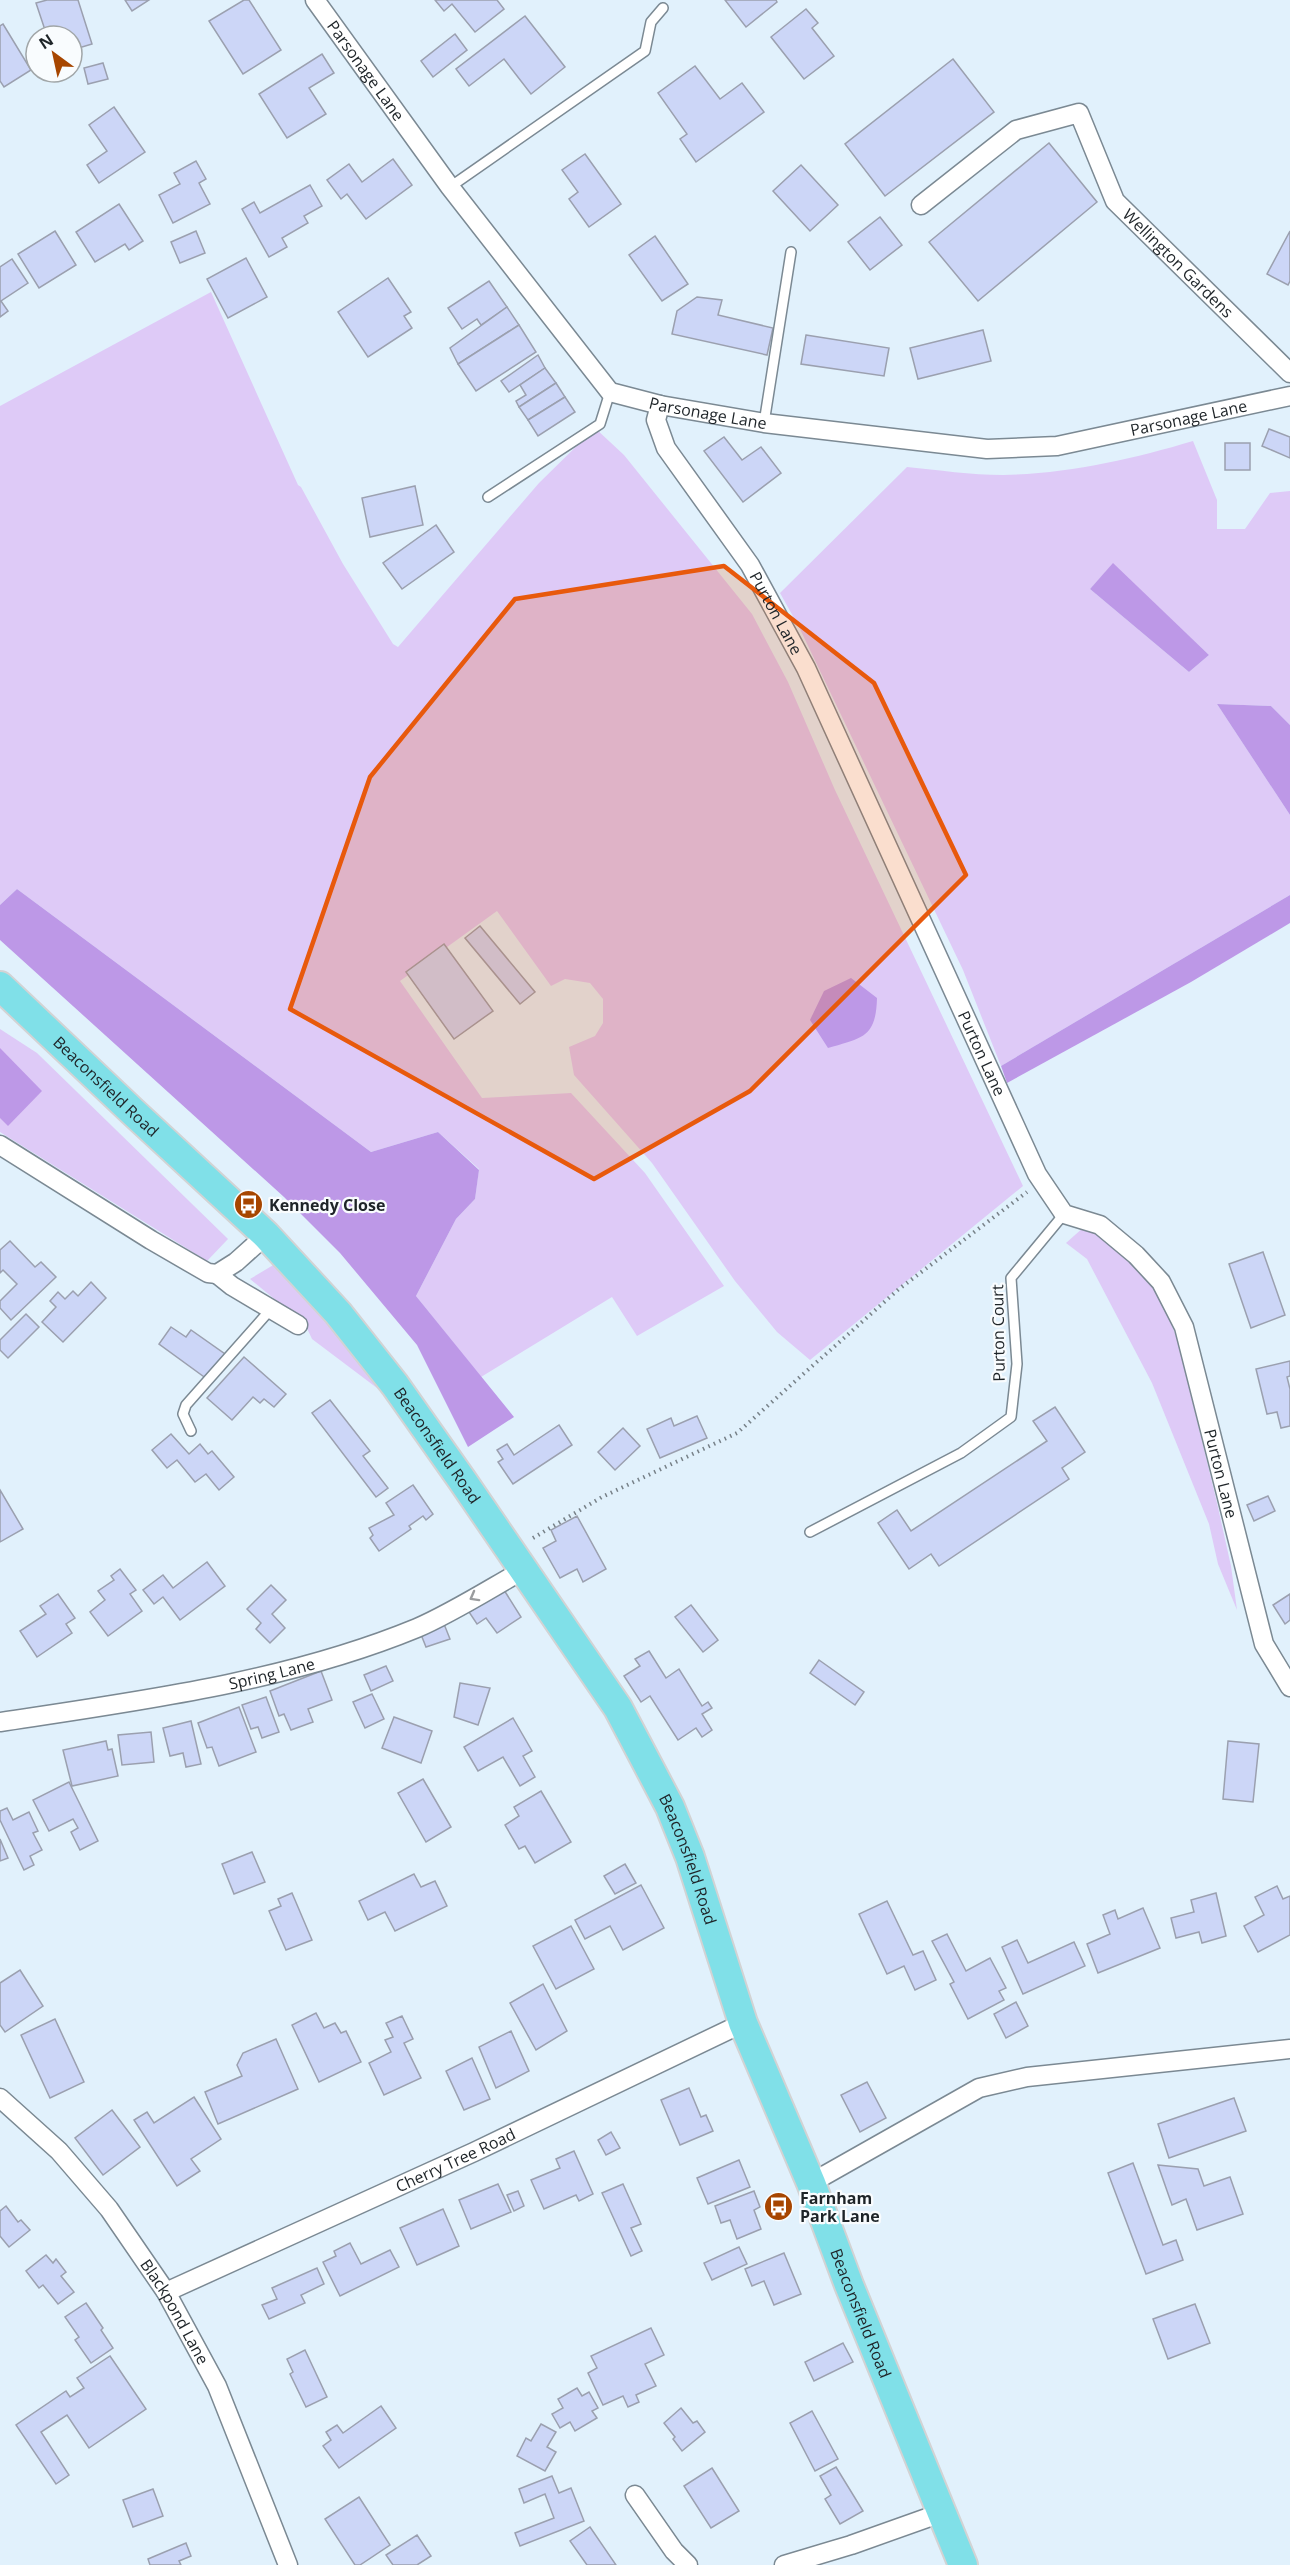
<svg xmlns="http://www.w3.org/2000/svg" width="1290" height="2565" viewBox="0 0 1290 2565" font-family="'Open Sans',sans-serif">
	<style>
		.green { fill: #decaf7; fill-rule: evenodd }
		.forest { fill: #bd98e7 }
		.building { fill: #ccd6f7; stroke: #9ba0af; stroke-width: 1.5 }
		.lines { fill: none; stroke-linecap: round; stroke-linejoin: round }
		.lane-casing { stroke: #7b8993; stroke-width: 12 }
		.street-casing { stroke: #7b8993; stroke-width: 21 }
		.primary-casing { stroke: #d2d3d4; stroke-width: 32 }
		.path { stroke: #778188; stroke-width: 4; stroke-dasharray: 1.5 4.5; stroke-linecap: butt }
		.lane { stroke: #fff; stroke-width: 9 }
		.street { stroke: #fff; stroke-width: 18 }
		.primary { stroke: #80e0e8; stroke-width: 28 }
		.oneway { stroke: #9a9c9e }
		.marked { fill: #e8590c; fill-opacity: 0.2; stroke: #e8590c; stroke-width: 4.5; stroke-linejoin: round }
		.labels { text-anchor: middle; stroke-width: 4.5; stroke-linejoin: round; paint-order: stroke }
		.street-label { font-size: 16px; fill: #1e2428; stroke: #f9fcfe }
		.poi-label { font-size: 16px; font-weight: bold; fill: #1e2428; stroke: #f9fcfe; text-anchor: start }
	</style>
	<rect width="100%" height="100%" fill="#e1f1fc"/>
	<g class="green">
		<polygon points="211,292 298,485 301,487 343,564 393,644 398,647 539,483 595,428 624,455 752,614 788,682 835,790 1023,1186 810,1360 777,1332 735,1281 652,1163 574,1075 569,1047 595,1036 603,1023 603,999 590,983 565,979 551,986 497,911 400,981 482,1098 571,1093 645,1173 724,1286 637,1336 612,1297 481,1377 416,1296 456,1219 475,1199 479,1169 438,1132 371,1152 17,889 0,905 0,406"/>
		<path d="M1193 441 1217 500V529H1245L1270 493 1290 491V725L1271 706 1217 704 1290 815V895L1001 1066 963 970 799 627 780 593 907 467C938 470 971 475 1003 475 1067 474 1133 459 1193 441ZM1113 564 1209 655 1189 672 1090 589Z"/>
		<polygon points="0,1029 37,1053 228,1239 207,1261 0,1132"/>
		<polygon points="1084,1227 1110,1238 1159,1289 1178,1342 1217,1503 1231,1566 1237,1610 1218,1564 1209,1524 1152,1383 1087,1259 1066,1243"/>
		<polygon points="275,1264 322,1313 381,1391 312,1339 305,1324 250,1279"/>
	</g>
	<g class="forest">
		<polygon points="1113,563 1209,655 1189,672 1090,589"/>
		<polygon points="1217,704 1271,706 1290,725 1290,815"/>
		<polygon points="17,889 371,1152 438,1132 479,1170 475,1199 456,1219 416,1296 514,1417 468,1447 417,1345 340,1253 284,1197 0,940 0,905"/>
		<polygon points="1290,895 1290,923 1191,982 1007,1083 1001,1066"/>
		<path d="M851 978 877 998C876 1037 863 1038 828 1048L810 1020 824 991Z"/>
		<polygon points="0,1048 42,1091 8,1126 0,1118"/>
	</g>
	<g class="building">
		<polygon points="47,0 78,0 92,44 72,50 72,36 47,36 36,3"/>
		<polygon points="125,0 149,0 132,11"/>
		<polygon points="244,0 249,0 281,50 243,74 209,21"/>
		<polygon points="435,0 497,0 504,9 475,32 452,4 444,11"/>
		<polygon points="725,0 776,0 777,2 746,27"/>
		<polygon points="806,9 818,23 812,28 834,56 804,79 771,37"/>
		<polygon points="525,16 565,67 531,94 504,59 469,86 456,69"/>
		<polygon points="3,24 31,70 4,87 0,81 0,26"/>
		<polygon points="455,34 467,50 433,77 421,61"/>
		<polygon points="322,54 334,73 309,88 326,114 287,138 259,94"/>
		<polygon points="953,59 994,112 885,196 845,144"/>
		<polygon points="103,63 108,79 88,84 84,68"/>
		<polygon points="695,66 720,99 742,83 764,112 696,162 680,139 687,134 658,93"/>
		<polygon points="114,107 145,152 99,183 87,165 107,151 89,125"/>
		<polygon points="1049,143 1097,202 978,301 929,242"/>
		<polygon points="585,154 621,204 589,227 569,199 578,192 562,170"/>
		<polygon points="393,159 412,185 366,219 347,194 341,199 327,180 349,164 362,182"/>
		<polygon points="196,161 206,179 199,183 210,204 173,223 159,195 180,184 174,173"/>
		<polygon points="801,165 838,205 810,231 773,191"/>
		<polygon points="310,185 322,206 304,216 308,223 282,238 287,247 269,257 242,209 254,202 260,213"/>
		<polygon points="119,204 143,241 129,250 125,244 95,262 76,232"/>
		<polygon points="880,217 902,245 870,270 848,242"/>
		<polygon points="55,231 76,265 39,288 18,254"/>
		<polygon points="196,231 205,253 180,263 171,242"/>
		<polygon points="1290,231 1290,281 1288,285 1267,274"/>
		<polygon points="655,236 688,284 662,301 629,255"/>
		<polygon points="246,258 267,297 228,318 207,279"/>
		<polygon points="12,259 28,283 1,301 8,311 0,317 0,267"/>
		<polygon points="388,278 411,312 404,316 412,328 368,357 338,312"/>
		<polygon points="489,281 507,307 481,325 477,319 462,329 448,308"/>
		<polygon points="697,297 722,300 718,315 773,328 767,355 672,334 677,311"/>
		<polygon points="507,307 519,325 458,364 450,348"/>
		<polygon points="519,325 536,352 476,391 458,364"/>
		<polygon points="983,330 991,361 918,379 910,348"/>
		<polygon points="806,335 889,348 884,376 801,364"/>
		<polygon points="538,355 545,368 509,392 501,381"/>
		<polygon points="545,368 556,383 519,407 516,401 526,395 520,385"/>
		<polygon points="556,383 565,397 528,420 519,407"/>
		<polygon points="565,397 575,412 538,436 528,420"/>
		<polygon points="1269,429 1290,437 1290,458 1262,446"/>
		<polygon points="724,437 742,460 761,447 781,473 743,502 704,451"/>
		<rect x="1225" y="443" width="25" height="27"/>
		<polygon points="415,486 423,525 370,537 362,498"/>
		<polygon points="436,525 454,552 402,589 383,563"/>
		<polygon points="480,926 535,992 520,1004 465,938"/>
		<polygon points="444,944 493,1011 454,1039 406,972"/>
		<polygon points="10,1241 35,1267 41,1262 56,1277 11,1320 0,1308 0,1301 17,1284 3,1270 0,1273 0,1250"/>
		<polygon points="1263,1252 1285,1315 1251,1328 1229,1264"/>
		<polygon points="91,1282 106,1298 63,1342 42,1322 56,1307 50,1301 58,1292 65,1299 73,1291 78,1296"/>
		<polygon points="26,1314 39,1327 8,1358 0,1350 0,1340"/>
		<polygon points="171,1327 186,1337 191,1330 225,1354 207,1379 159,1344"/>
		<polygon points="244,1357 286,1394 274,1407 264,1399 260,1403 253,1397 232,1420 207,1398"/>
		<polygon points="1290,1361 1290,1376 1287,1377 1290,1389 1290,1426 1281,1428 1277,1412 1267,1414 1256,1369"/>
		<polygon points="330,1400 370,1451 363,1456 388,1488 376,1497 312,1413"/>
		<polygon points="1055,1407 1085,1452 1062,1468 1069,1479 939,1566 931,1554 909,1569 878,1523 897,1510 911,1531 1047,1441 1033,1421"/>
		<polygon points="697,1416 707,1438 660,1458 647,1429 671,1418 674,1426"/>
		<polygon points="559,1425 572,1445 513,1484 498,1462 503,1459 497,1450 507,1444 514,1455"/>
		<polygon points="623,1428 640,1446 615,1470 598,1452"/>
		<polygon points="171,1434 189,1454 200,1444 208,1454 212,1451 234,1477 219,1490 206,1474 195,1482 177,1460 167,1468 152,1450"/>
		<polygon points="413,1485 433,1514 426,1520 423,1516 409,1526 411,1529 379,1551 370,1538 373,1535 369,1528 394,1515 386,1503"/>
		<polygon points="0,1490 23,1529 0,1542"/>
		<polygon points="1268,1496 1275,1511 1254,1521 1247,1505"/>
		<polygon points="577,1516 606,1569 583,1582 577,1569 560,1578 543,1548 556,1541 551,1530"/>
		<polygon points="207,1562 225,1586 180,1620 163,1597 154,1604 143,1590 163,1575 173,1588"/>
		<polygon points="120,1569 136,1590 130,1594 142,1611 108,1636 90,1612 105,1600 98,1591 114,1580 111,1576"/>
		<polygon points="271,1585 286,1600 272,1614 285,1628 270,1643 256,1629 261,1623 247,1609"/>
		<polygon points="504,1590 521,1617 497,1633 486,1618 477,1624 469,1612"/>
		<polygon points="58,1594 75,1618 66,1624 72,1633 37,1657 20,1631 46,1614 40,1606"/>
		<polygon points="1290,1594 1290,1620 1285,1624 1273,1605"/>
		<polygon points="691,1605 718,1640 703,1652 675,1617"/>
		<polygon points="444,1624 450,1639 426,1647 420,1632"/>
		<polygon points="649,1651 666,1678 679,1669 702,1706 708,1702 712,1708 702,1714 712,1730 702,1737 696,1728 678,1740 650,1696 641,1702 624,1676 640,1666 635,1659"/>
		<polygon points="819,1660 864,1692 855,1705 810,1673"/>
		<polygon points="386,1666 393,1681 371,1691 364,1675"/>
		<polygon points="321,1671 332,1700 308,1709 313,1722 291,1730 284,1714 279,1716 270,1691"/>
		<polygon points="460,1683 490,1688 478,1725 454,1717"/>
		<polygon points="372,1694 384,1719 365,1728 353,1702"/>
		<polygon points="266,1697 279,1732 262,1738 258,1727 251,1729 242,1705"/>
		<polygon points="239,1707 256,1752 219,1766 212,1747 207,1748 198,1723"/>
		<polygon points="394,1717 432,1731 421,1763 382,1748"/>
		<polygon points="513,1718 532,1751 523,1756 535,1777 520,1786 503,1757 478,1771 464,1747"/>
		<polygon points="191,1721 201,1764 186,1767 183,1753 170,1756 163,1728"/>
		<polygon points="151,1732 154,1762 122,1765 118,1735"/>
		<polygon points="106,1741 108,1750 112,1749 118,1776 72,1786 63,1750"/>
		<polygon points="1228,1741 1259,1744 1253,1802 1223,1799"/>
		<polygon points="423,1779 451,1827 426,1842 398,1793"/>
		<polygon points="69,1782 98,1841 80,1850 71,1832 78,1828 73,1819 49,1831 33,1800"/>
		<polygon points="541,1791 571,1842 535,1863 525,1846 519,1849 505,1825 519,1816 514,1807"/>
		<polygon points="7,1808 13,1820 29,1812 38,1831 33,1833 42,1850 30,1856 34,1865 24,1870 0,1820 0,1811"/>
		<polygon points="0,1839 8,1858 0,1861"/>
		<polygon points="252,1852 265,1882 234,1894 222,1864"/>
		<polygon points="625,1864 636,1883 615,1894 604,1876"/>
		<polygon points="414,1874 421,1887 435,1881 447,1906 395,1931 385,1912 368,1920 359,1901"/>
		<polygon points="641,1885 664,1928 623,1950 610,1926 585,1939 575,1920"/>
		<polygon points="1277,1886 1283,1899 1290,1896 1290,1935 1258,1952 1244,1926 1264,1915 1255,1897"/>
		<polygon points="292,1893 312,1940 286,1950 269,1911 281,1906 278,1899"/>
		<polygon points="1216,1893 1226,1936 1202,1943 1199,1932 1176,1938 1171,1918 1194,1912 1191,1900"/>
		<polygon points="887,1901 913,1955 923,1951 936,1980 915,1990 904,1966 887,1974 859,1914"/>
		<polygon points="1143,1908 1160,1948 1098,1973 1087,1944 1110,1934 1103,1915 1115,1910 1118,1919"/>
		<polygon points="571,1926 594,1969 556,1989 533,1946"/>
		<polygon points="947,1934 966,1971 990,1958 1006,1988 999,1991 1004,2000 968,2019 950,1984 954,1982 932,1941"/>
		<polygon points="1017,1940 1028,1963 1074,1942 1085,1966 1023,1994 1002,1947"/>
		<polygon points="20,1970 43,2006 5,2032 0,2025 0,1983"/>
		<polygon points="543,1984 567,2031 536,2050 510,2003"/>
		<polygon points="1016,2002 1028,2026 1006,2038 994,2014"/>
		<polygon points="316,2013 324,2028 335,2023 341,2033 346,2031 361,2062 319,2082 292,2025"/>
		<polygon points="402,2016 413,2039 404,2043 421,2078 384,2095 369,2063 391,2052 385,2040 393,2037 386,2023"/>
		<polygon points="55,2019 84,2082 50,2098 21,2035"/>
		<polygon points="511,2031 529,2071 496,2088 479,2047"/>
		<polygon points="276,2039 298,2089 218,2124 205,2092 242,2076 237,2065 243,2053"/>
		<polygon points="472,2058 490,2099 464,2110 446,2071"/>
		<polygon points="867,2082 886,2118 860,2132 841,2095"/>
		<polygon points="689,2088 701,2117 706,2115 713,2131 680,2145 661,2100"/>
		<polygon points="194,2097 221,2139 191,2159 200,2171 177,2186 134,2120 147,2112 154,2123"/>
		<polygon points="1234,2098 1246,2131 1169,2158 1158,2124"/>
		<polygon points="112,2110 140,2147 103,2175 75,2138"/>
		<polygon points="611,2132 620,2148 606,2155 598,2140"/>
		<polygon points="574,2151 593,2194 579,2201 576,2195 544,2209 531,2180 560,2168 556,2159"/>
		<polygon points="739,2160 750,2187 708,2204 697,2178"/>
		<polygon points="1133,2163 1163,2245 1176,2240 1183,2260 1146,2274 1108,2173"/>
		<polygon points="1158,2165 1198,2169 1204,2186 1230,2177 1243,2214 1197,2230 1186,2199 1172,2205"/>
		<polygon points="498,2184 511,2212 471,2229 459,2200"/>
		<polygon points="623,2184 641,2224 631,2228 642,2251 631,2256 602,2193"/>
		<polygon points="518,2191 524,2206 514,2211 507,2195"/>
		<polygon points="754,2191 760,2207 754,2210 761,2229 737,2239 730,2220 721,2223 715,2206"/>
		<polygon points="6,2206 18,2222 21,2220 30,2230 9,2247 0,2236 0,2211"/>
		<polygon points="443,2209 459,2246 417,2265 400,2228"/>
		<polygon points="350,2243 361,2264 390,2250 399,2267 340,2296 323,2262 336,2256 334,2251"/>
		<polygon points="739,2247 747,2264 712,2280 704,2263"/>
		<polygon points="784,2253 801,2294 774,2305 764,2281 752,2286 745,2269"/>
		<polygon points="46,2255 53,2263 56,2259 66,2272 61,2276 74,2292 58,2304 43,2285 39,2288 26,2271"/>
		<polygon points="317,2268 324,2284 301,2295 305,2303 269,2319 262,2305 277,2299 272,2288"/>
		<polygon points="86,2303 103,2328 101,2330 113,2348 91,2363 75,2340 79,2337 65,2317"/>
		<polygon points="1195,2304 1210,2343 1168,2359 1153,2319"/>
		<polygon points="651,2328 664,2355 645,2364 656,2386 636,2395 639,2402 628,2407 623,2396 603,2405 588,2373 597,2368 591,2356"/>
		<polygon points="843,2343 853,2362 814,2381 805,2362"/>
		<polygon points="305,2350 327,2397 306,2407 290,2374 293,2372 287,2359"/>
		<polygon points="110,2356 146,2409 89,2448 67,2415 41,2432 69,2475 56,2484 16,2425 66,2391 70,2397 84,2388 77,2378"/>
		<polygon points="577,2388 582,2396 589,2392 598,2408 592,2411 597,2418 575,2431 570,2422 560,2428 552,2414 563,2408 558,2399"/>
		<polygon points="381,2406 396,2428 339,2468 323,2446 331,2440 326,2432 337,2425 343,2433"/>
		<polygon points="681,2408 693,2423 697,2421 705,2432 682,2451 673,2439 675,2437 664,2423"/>
		<polygon points="812,2411 838,2459 815,2471 790,2423"/>
		<polygon points="541,2424 556,2432 547,2447 556,2452 545,2471 517,2456 526,2438 531,2441"/>
		<polygon points="836,2467 863,2511 840,2524 825,2499 831,2495 820,2476"/>
		<polygon points="712,2468 739,2511 711,2528 684,2486"/>
		<polygon points="552,2476 559,2493 571,2488 584,2521 520,2546 515,2533 554,2518 545,2494 524,2503 519,2489"/>
		<polygon points="153,2489 163,2516 133,2527 123,2500"/>
		<polygon points="359,2497 390,2545 360,2565 355,2565 325,2519"/>
		<polygon points="590,2527 616,2565 587,2565 570,2541"/>
		<polygon points="417,2535 431,2556 417,2565 393,2565 386,2555"/>
		<polygon points="186,2543 191,2556 179,2561 181,2565 150,2565 148,2559"/>
	</g>
	<g class="lines">
		<defs>
			<g id="lane">
				<polyline points="450,187 645,51 651,22 663,8"/>
				<polyline points="764,423 791,252"/>
				<polyline points="488,497 600,424 610,392"/>
				<polyline points="191,1431 183,1414 186,1405 271,1309"/>
				<polyline points="810,1532 961,1453 1011,1417 1017,1364 1011,1278 1064,1214"/>
			</g>
			<g id="street">
				<path id="s1" d="M315 0 450 187 610 392 660 405 764 423 987 449 1057 446 1290 396"/>
				<path id="s2" d="M921 205 1016 130 1079 113 1115 201 1290 373"/>
				<path id="s3" d="M660 405 656 420 666 448 750 565 806 668 1037 1174 1064 1214 1100 1225 1136 1255 1161 1282 1184 1327 1264 1644 1290 1687"/>
				<polyline points="0,1145 151,1240 208,1273 217,1274 236,1262 266,1235"/>
				<polyline points="217,1274 232,1286 298,1325"/>
				<path id="s4" d="M0 1722C139 1701 286 1682 417 1628 452 1613 491 1588 525 1569"/>
				<path id="s5" d="M0 2098 59 2151 109 2209 166 2292 217 2386 288 2565"/>
				<polyline points="811,2183 979,2088 1027,2077 1290,2049"/>
				<path id="s6" d="M166 2292 474 2152 743 2023"/>
				<polyline points="635,2495 674,2551 688,2565"/>
				<polyline points="784,2565 851,2545 941,2513"/>
			</g>
			<g id="primary">
				<path id="s7" d="M0 986 133 1112 266 1235 338 1313 395 1385 462 1480 618 1708 670 1807 690 1857 743 2023 811 2183 849 2285 963 2565"/>
			</g>
		</defs>
		<use href="#lane" class="lane-casing"/>
		<use href="#street" class="street-casing"/>
		<use href="#primary" class="primary-casing"/>
		<polyline class="path" points="533,1538 602,1497 737,1433 899,1289 1027,1192"/>
		<use href="#lane" class="lane"/>
		<use href="#street" class="street"/>
		<use href="#primary" class="primary"/>
	</g>
	<defs><path id="oneway-chevron" d="M-2-3.5L2.5 0L-2 3.5" fill="none" stroke-width="1.6" stroke-linecap="round" stroke-linejoin="round" transform="scale(1.5)"/></defs>
	<use class="oneway" href="#oneway-chevron" transform="translate(474 1597) rotate(151)"/>
	<path class="marked" d="M724 566 874 683 966 875 750 1091 594 1179 290 1009 370 777 515 599Z"/>
	<defs>
		<symbol id="bus-disc" viewBox="-11 -11 22 22"><circle r="9.5" fill="#a74600" stroke="#f9fcfe"/><path d="M-5-6H5V4H4V6H2V4H-2V6H-4V4H-5ZM-3.5-4V0h7V-4ZM-3.5 1.2v1.5H-2V1.2ZM2 1.2v1.5H3.5V1.2Z" fill="#fff"/></symbol>
	</defs>
	<g fill-rule="evenodd">
		<use href="#bus-disc" x="232" y="1188" width="33" height="33"/>
		<use href="#bus-disc" x="762" y="2190" width="33" height="33"/>
	</g>
	<g class="labels">
		<g class="street-label">
			<text dy="6" stroke="none"><textPath href="#s1" startOffset="87">Parsonage Lane</textPath></text>
			<text dy="6" stroke="none"><textPath href="#s2" startOffset="370">Wellington Gardens</textPath></text>
			<text dy="6" stroke="none"><textPath href="#s1" startOffset="591">Parsonage Lane</textPath></text>
			<text dy="6" stroke="none"><textPath href="#s1" startOffset="1077">Parsonage Lane</textPath></text>
			<text dy="6" stroke="none"><textPath href="#s3" startOffset="244">Purton Lane</textPath></text>
			<text dy="6" stroke="none"><textPath href="#s3" startOffset="730">Purton Lane</textPath></text>
			<text dy="6" stroke="none"><textPath href="#s7" startOffset="146">Beaconsfield Road</textPath></text>
			<text transform="translate(998 1333) rotate(-91)" y="6">Purton Court</text>
			<text dy="6" stroke="none"><textPath href="#s7" startOffset="636">Beaconsfield Road</textPath></text>
			<text dy="6" stroke="none"><textPath href="#s3" startOffset="1234">Purton Lane</textPath></text>
			<text dy="6" stroke="none"><textPath href="#s4" startOffset="276">Spring Lane</textPath></text>
			<text dy="6" stroke="none"><textPath href="#s7" startOffset="1122">Beaconsfield Road</textPath></text>
			<text dy="6" stroke="none"><textPath href="#s6" startOffset="318">Cherry Tree Road</textPath></text>
			<text dy="6" stroke="none"><textPath href="#s5" startOffset="278">Blackpond Lane</textPath></text>
			<text dy="6" stroke="none"><textPath href="#s7" startOffset="1608">Beaconsfield Road</textPath></text>
		</g>
		<g class="poi-label">
			<text x="269" y="1211">Kennedy Close</text>
			<text x="800" y="2204">Farnham<tspan x="800" dy="18">Park Lane</tspan></text>
		</g>
	</g>
	<g transform="translate(54 54) rotate(327)"><circle r="28" fill="#f9fcfe" stroke="#a1a6a8" stroke-width="1.5"/>
	<path d="M0-4.5L10 22L0 15L-10 22Z" fill="#a74600"/>
	<text y="-9" font-size="16" font-weight="bold" text-anchor="middle" fill="#1e2428">N</text>
	</g>
</svg>
